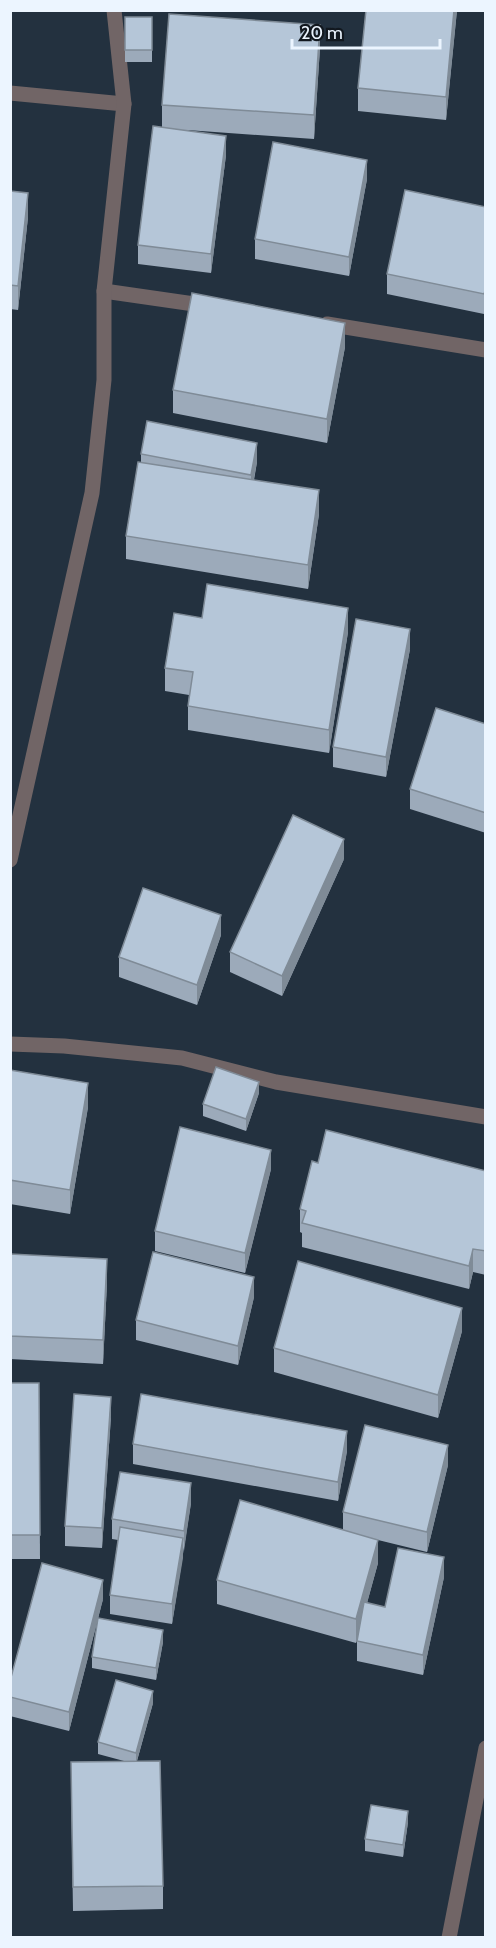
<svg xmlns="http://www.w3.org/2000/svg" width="496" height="1948" viewBox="0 0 496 1948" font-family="Cabin,sans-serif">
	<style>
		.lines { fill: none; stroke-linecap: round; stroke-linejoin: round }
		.minor { stroke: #716566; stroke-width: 15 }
		.wall { fill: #9caaba }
		.shaded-wall { fill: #7f8b97 }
		.building { fill: #b5c6d8; stroke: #7f8b97; stroke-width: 1.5 }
	</style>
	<rect width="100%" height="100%" fill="#23313f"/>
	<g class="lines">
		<g class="minor">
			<polyline points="10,93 124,104"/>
			<polyline points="104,291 208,306"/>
			<polyline points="327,324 486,350"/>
			<polyline points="10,860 92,493 104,380 104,291 124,104 114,10"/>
			<polyline points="10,1044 64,1046 182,1058 276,1082 486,1117"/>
			<polyline points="449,1938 486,1748"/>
		</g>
	</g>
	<g class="wall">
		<polygon points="209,10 283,10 283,12"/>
		<polygon points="457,10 446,120 358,111 358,88"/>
		<rect x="125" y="17" width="27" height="45"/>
		<polygon points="320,48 314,139 187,130 226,155 211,273 138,264 138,245 162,127 162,105"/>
		<polygon points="367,179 349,276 255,259 255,239"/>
		<polygon points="10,191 28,217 18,310 10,309"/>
		<polygon points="486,207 486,308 484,314 387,294 387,274"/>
		<polygon points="345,347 327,443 173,413 173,390"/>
		<polygon points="141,454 257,462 254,480 319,514 308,589 126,559 126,536 141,462"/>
		<polygon points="202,618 348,632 329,753 188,730 188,706 189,695 165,691 165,668"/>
		<polygon points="410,649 386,777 333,767 333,747"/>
		<polygon points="486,724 486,833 410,809 410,789"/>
		<polygon points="344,859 282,996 230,972 230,952"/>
		<polygon points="221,935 197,1005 119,977 119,957"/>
		<polygon points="10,1070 88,1107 70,1214 10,1204"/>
		<polygon points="259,1093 246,1131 203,1116 203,1104"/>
		<polygon points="318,1163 486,1171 486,1275 473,1272 469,1289 302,1247 302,1233 300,1232 300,1209"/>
		<polygon points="271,1169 245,1273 155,1251 155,1231"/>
		<polygon points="10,1254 107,1283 103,1364 10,1359"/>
		<polygon points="254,1297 238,1365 136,1340 136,1320"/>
		<polygon points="462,1331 438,1418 274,1372 274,1348"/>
		<polygon points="10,1383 39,1383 40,1559 10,1559"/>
		<polygon points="111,1416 102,1548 65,1546 65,1526"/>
		<polygon points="133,1444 347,1451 338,1501 133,1464"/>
		<polygon points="448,1465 427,1552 378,1540 378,1563 367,1603 385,1607 444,1577 423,1675 357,1661 357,1640 356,1643 217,1604 217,1580 343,1529 343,1512"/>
		<polygon points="191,1503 172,1624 110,1614 110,1595 118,1540 112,1539 112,1519"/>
		<polygon points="103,1599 69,1731 10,1716 10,1681"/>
		<polygon points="163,1642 156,1680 92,1668 92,1657"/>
		<polygon points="153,1703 137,1761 163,1886 163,1909 73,1911 71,1786 124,1761 98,1754 98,1742"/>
		<polygon points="408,1822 403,1857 365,1851 365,1839"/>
	</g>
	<g class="shaded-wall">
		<polygon points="454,10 457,10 446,120 446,97"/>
		<polygon points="320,25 320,48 314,139 314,115"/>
		<polygon points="226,136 226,155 211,273 211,254"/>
		<polygon points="367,160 367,179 349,276 349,257"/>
		<polygon points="28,193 28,217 18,310 18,286"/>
		<polygon points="486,288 486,308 484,314 484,294"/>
		<polygon points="345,323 345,347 327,443 327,419"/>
		<polygon points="257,443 257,462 251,494 251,475"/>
		<polygon points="319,490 319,514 308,589 308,565"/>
		<polygon points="348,608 348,632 329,753 329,730"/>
		<polygon points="410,629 410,649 386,777 386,757"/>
		<polygon points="344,839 344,859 282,996 282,976"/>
		<polygon points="221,915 221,935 197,1005 197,985"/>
		<polygon points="259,1082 259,1093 246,1131 246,1119"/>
		<polygon points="88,1083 88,1107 70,1214 70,1190"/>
		<polygon points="271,1150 271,1169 245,1273 245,1253"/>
		<polygon points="473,1249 473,1272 469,1289 469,1266"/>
		<polygon points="107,1259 107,1283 103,1364 103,1340"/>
		<polygon points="254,1277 254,1297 238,1365 238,1346"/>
		<polygon points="462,1308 462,1331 438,1418 438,1395"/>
		<polygon points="111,1397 111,1416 102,1548 102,1528"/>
		<polygon points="347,1431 347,1451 338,1501 338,1482"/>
		<polygon points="448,1445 448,1465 427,1552 427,1532"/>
		<polygon points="191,1483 191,1503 184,1551 184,1531"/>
		<polygon points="183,1538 183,1558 172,1624 172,1604"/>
		<polygon points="378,1540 378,1563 356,1643 356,1619"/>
		<polygon points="444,1557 444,1577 423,1675 423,1655"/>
		<polygon points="103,1580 103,1599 69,1731 69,1712"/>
		<polygon points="163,1630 163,1642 156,1680 156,1668"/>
		<polygon points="153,1691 153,1703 136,1764 136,1753"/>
		<polygon points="408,1811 408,1822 403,1857 403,1845"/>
	</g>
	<g class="building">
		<polygon points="366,10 454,10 446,97 358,88"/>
		<polygon points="169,14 320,25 314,115 162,105"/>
		<rect x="125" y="17" width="27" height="33"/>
		<polygon points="153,126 226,136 211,254 138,245"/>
		<polygon points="273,142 367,160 349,257 255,239"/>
		<polygon points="405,190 486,207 486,288 484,294 387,274"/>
		<polygon points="10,191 28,193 18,286 10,285"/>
		<polygon points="192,293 345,323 327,419 173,390"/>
		<polygon points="147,421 257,443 251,475 141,454"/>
		<polygon points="138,462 319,490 308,565 126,536"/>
		<polygon points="207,584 348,608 329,730 188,706 193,672 165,668 174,613 202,618"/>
		<polygon points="356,619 410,629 386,757 333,747"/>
		<polygon points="436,708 486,724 486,813 410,789"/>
		<polygon points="293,815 344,839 282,976 230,952"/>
		<polygon points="143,888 221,915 197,985 119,957"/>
		<polygon points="216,1067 259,1082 246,1119 203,1104"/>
		<polygon points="10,1070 88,1083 70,1190 10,1180"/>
		<polygon points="180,1127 271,1150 245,1253 155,1231"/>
		<polygon points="326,1130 486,1171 486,1251 473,1249 469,1266 302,1223 306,1211 300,1209 312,1161 318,1163"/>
		<polygon points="153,1252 254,1277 238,1346 136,1320"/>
		<polygon points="10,1254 107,1259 103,1340 10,1336"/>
		<polygon points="298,1261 462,1308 438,1395 274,1348"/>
		<polygon points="10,1383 39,1383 40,1535 10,1535"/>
		<polygon points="74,1394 111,1397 102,1528 65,1526"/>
		<polygon points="141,1394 347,1431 338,1482 133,1444"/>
		<polygon points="365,1425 448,1445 427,1532 343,1512"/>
		<polygon points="120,1472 191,1483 184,1531 112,1519"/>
		<polygon points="240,1500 378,1540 356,1619 217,1580"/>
		<polygon points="120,1527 183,1538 172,1604 110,1595"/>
		<polygon points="398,1548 444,1557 423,1655 357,1641 364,1602 385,1607"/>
		<polygon points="42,1563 103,1580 69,1712 10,1697 10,1681"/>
		<polygon points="98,1618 163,1630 156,1668 92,1657"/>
		<polygon points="116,1680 153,1691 136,1753 98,1742"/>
		<polygon points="160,1761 163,1886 73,1887 71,1762"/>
		<polygon points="371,1805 408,1811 403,1845 365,1839"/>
	</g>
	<rect width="496" height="1948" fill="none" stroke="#ecf5ff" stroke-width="24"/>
	<path d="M292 39v9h148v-9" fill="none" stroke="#ecf5ff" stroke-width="3"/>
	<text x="301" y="39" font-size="18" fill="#ecf5ff" stroke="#12181f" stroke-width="4.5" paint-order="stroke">20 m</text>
</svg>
